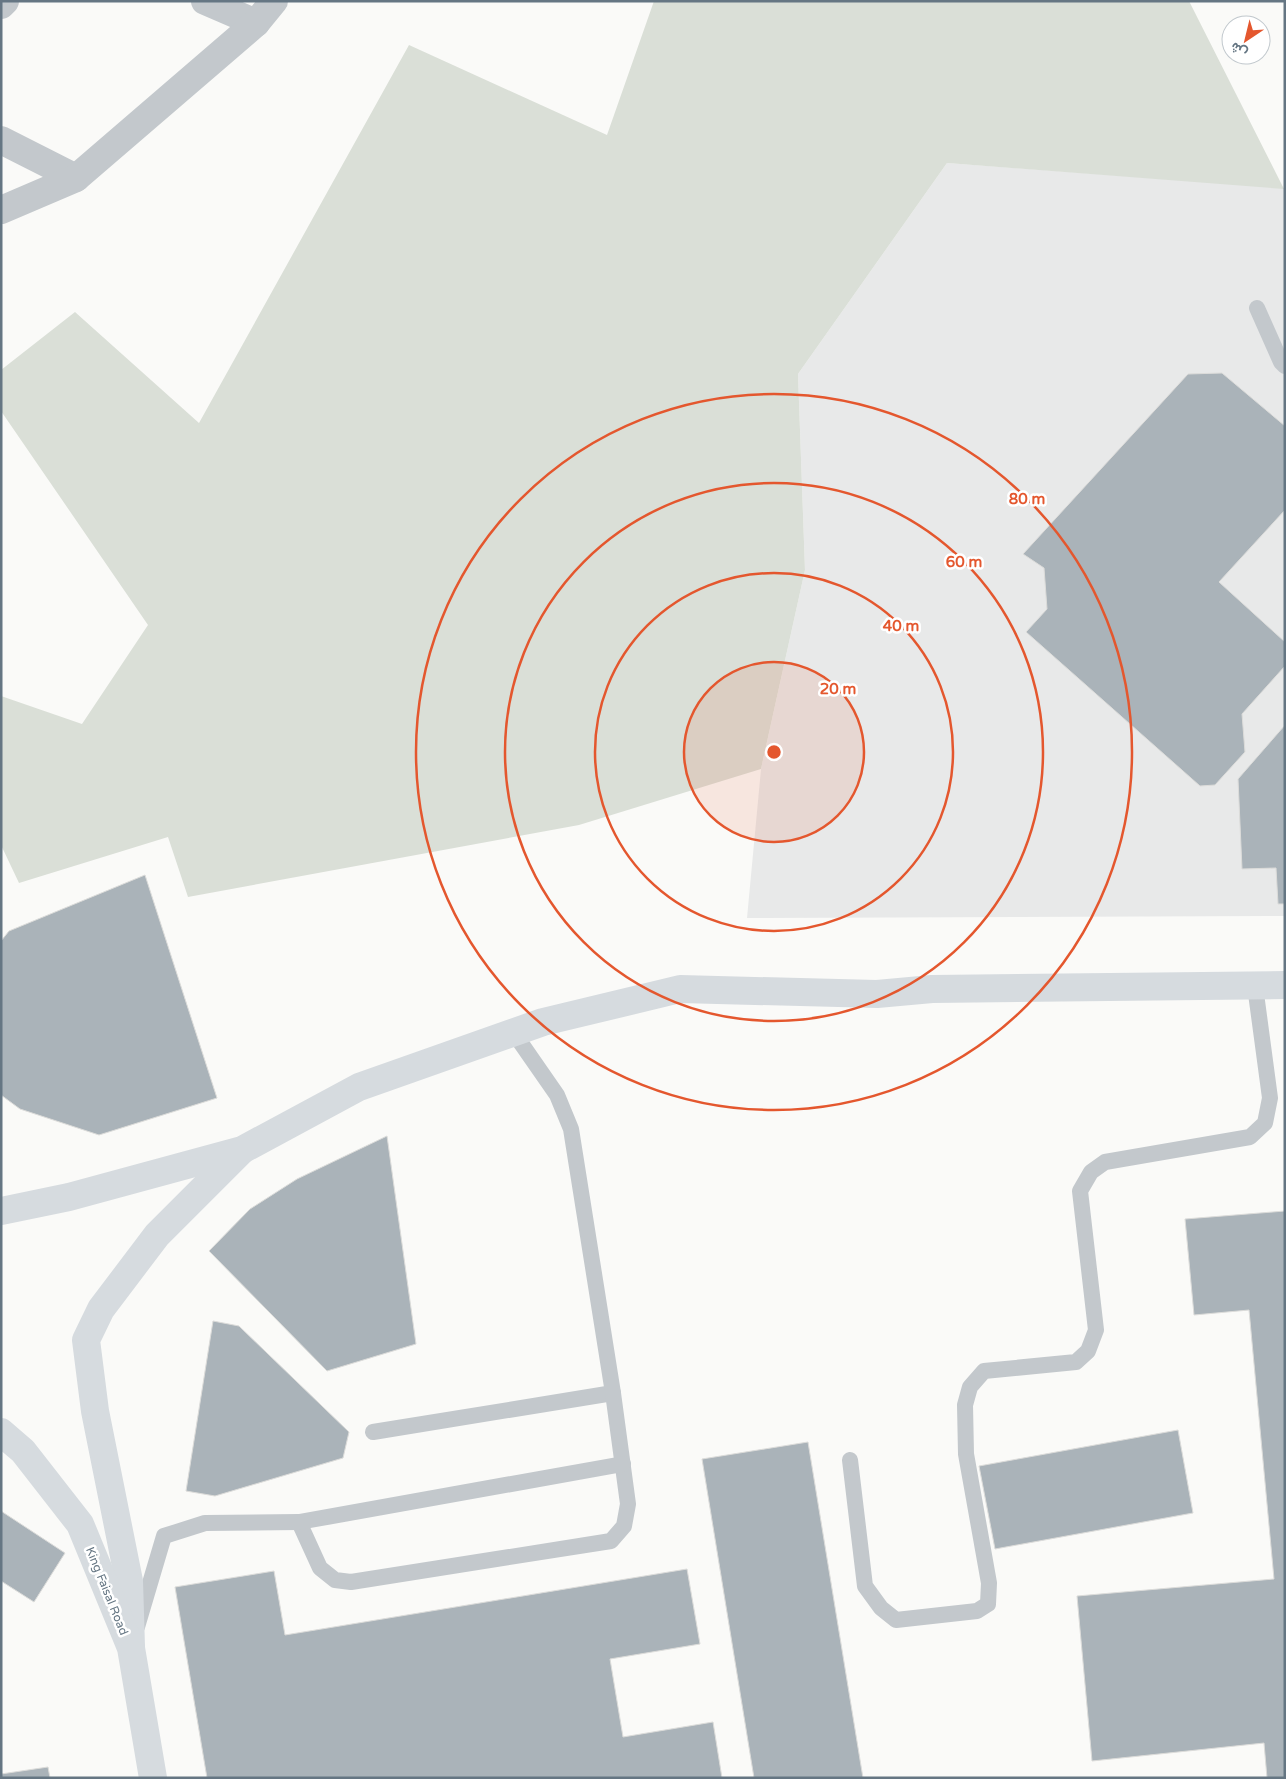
<svg xmlns="http://www.w3.org/2000/svg" width="1286" height="1779" viewBox="0 0 1286 1779" font-family="'Varela Round',Vazirmatn,sans-serif">
	<style>
		.built { fill: #e8e9e9 }
		.grass { fill: #dadfd7 }
		.building { fill: #aab3b9; stroke: #dcdcda }
		.lines { fill: none; stroke-linecap: round; stroke-linejoin: round }
		.lane { stroke: #c3c8cc; stroke-width: 16 }
		.street { stroke: #c3c8cc; stroke-width: 28 }
		.secondary { stroke: #d6dbdf; stroke-width: 28 }
		.primary { stroke: #d6dbdf; stroke-width: 28 }
		.ring { fill: none; stroke: #e4572e; stroke-width: 2.5 }
		.labels { text-anchor: middle; stroke-width: 5; stroke-linejoin: round; paint-order: stroke }
		.street-label { font-size: 12px; fill: #657683; stroke: #fff }
		.centre { fill: #e4572e; stroke: #fff; stroke-width: 2.5 }
		.ring-label { font-size: 15px; text-anchor: middle; font-weight: bold; fill: #e4572e; stroke: #fff; stroke-width: 5; stroke-linejoin: round; paint-order: stroke }
	</style>
	<rect width="100%" height="100%" fill="#fafaf8"/>
	<polygon class="built" points="947,163 1285,188 1285,916 747,918 761,769 805,570 798,374"/>
	<polygon class="grass" points="654,1 1189,1 1284,189 947,163 798,374 805,570 761,769 579,825 188,897 168,837 19,883 1,845 1,696 82,724 148,625 1,411 1,370 75,312 199,423 409,45 607,135"/>
	<g class="building">
		<polygon points="1222,373 1285,426 1285,510 1219,582 1285,642 1285,666 1242,714 1245,752 1215,785 1200,786 1026,632 1047,609 1044,568 1023,554 1188,374"/>
		<polygon points="1285,725 1285,904 1278,904 1276,868 1242,869 1238,779"/>
		<polygon points="145,875 217,1098 99,1135 20,1109 1,1095 1,941 9,931"/>
		<polygon points="387,1136 416,1344 327,1371 209,1251 250,1209 297,1179"/>
		<polygon points="1285,1211 1285,1778 1267,1778 1264,1743 1092,1761 1077,1596 1274,1579 1249,1310 1194,1315 1185,1219"/>
		<polygon points="213,1321 239,1326 349,1432 343,1458 215,1496 186,1491"/>
		<polygon points="1178,1430 1193,1513 995,1549 979,1466"/>
		<polygon points="808,1442 863,1778 754,1778 702,1459"/>
		<polygon points="1,1511 65,1553 34,1602 1,1581"/>
		<polygon points="687,1569 700,1644 610,1659 623,1737 713,1722 722,1778 207,1778 175,1587 274,1571 285,1635"/>
		<polygon points="48,1767 50,1778 1,1778 1,1774"/>
	</g>
	<g class="lines">
		<g class="lane">
			<polyline points="1257,308 1281,362 1285,366"/>
			<polyline points="373,1432 613,1393"/>
			<polyline points="850,1460 865,1586 881,1608 896,1620 977,1611 988,1604 989,1583 966,1454 965,1405 970,1387 984,1371 1076,1362 1088,1351 1096,1330 1080,1191 1091,1172 1105,1162 1250,1137 1265,1123 1270,1098 1255,986"/>
			<polyline points="299,1522 320,1568 335,1580 351,1582 611,1541 624,1526 628,1504 613,1393 571,1129 557,1095 514,1033"/>
			<polyline points="137,1627 164,1536 205,1523 299,1522 623,1464"/>
		</g>
		<g class="street">
			<polyline points="205,1 256,23"/>
			<polyline points="1,5 5,1"/>
			<polyline points="1,140 76,178"/>
			<polyline points="1,210 76,178 256,23 274,1"/>
		</g>
		<g class="secondary">
			<polyline points="1,1211 69,1197 242,1150 359,1087 543,1022 680,989 877,994 932,989 1285,985"/>
			<polyline points="131,1647 129,1581 95,1411 86,1340 101,1309 157,1235 241,1151"/>
		</g>
		<polyline class="primary" points="1,1432 23,1451 80,1524 131,1648 153,1778"/>
	</g>
	<circle cx="774" cy="752" r="90" fill="#e4572e" fill-opacity=".12"/>
	<g class="ring">
		<circle cx="774" cy="752" r="90"/>
		<circle cx="774" cy="752" r="179"/>
		<circle cx="774" cy="752" r="269"/>
		<circle cx="774" cy="752" r="358"/>
	</g>
	<g class="labels">
		<g class="street-label">
			<text transform="translate(107 1591) rotate(68)" y="4">King Faisal Road</text>
		</g>
	</g>
	<circle cx="774" cy="752" r="8" class="centre"/>
	<g class="ring-label">
		<text x="1027" y="504">80 m</text>
		<text x="964" y="567">60 m</text>
		<text x="901" y="631">40 m</text>
		<text x="838" y="694">20 m</text>
	</g>
	<rect width="1286" height="1779" fill="none" stroke="#657683" stroke-width="5"/>
	<g transform="translate(1246 40) rotate(215)"><circle r="24" fill="#ffffff" stroke="#c1c8cd"/>
	<path d="M0-4L9 19L0 12L-9 19Z" fill="#e4572e"/>
	<text y="-8" font-size="14" font-weight="bold" text-anchor="middle" fill="#657683">ش</text>
	</g>
</svg>
